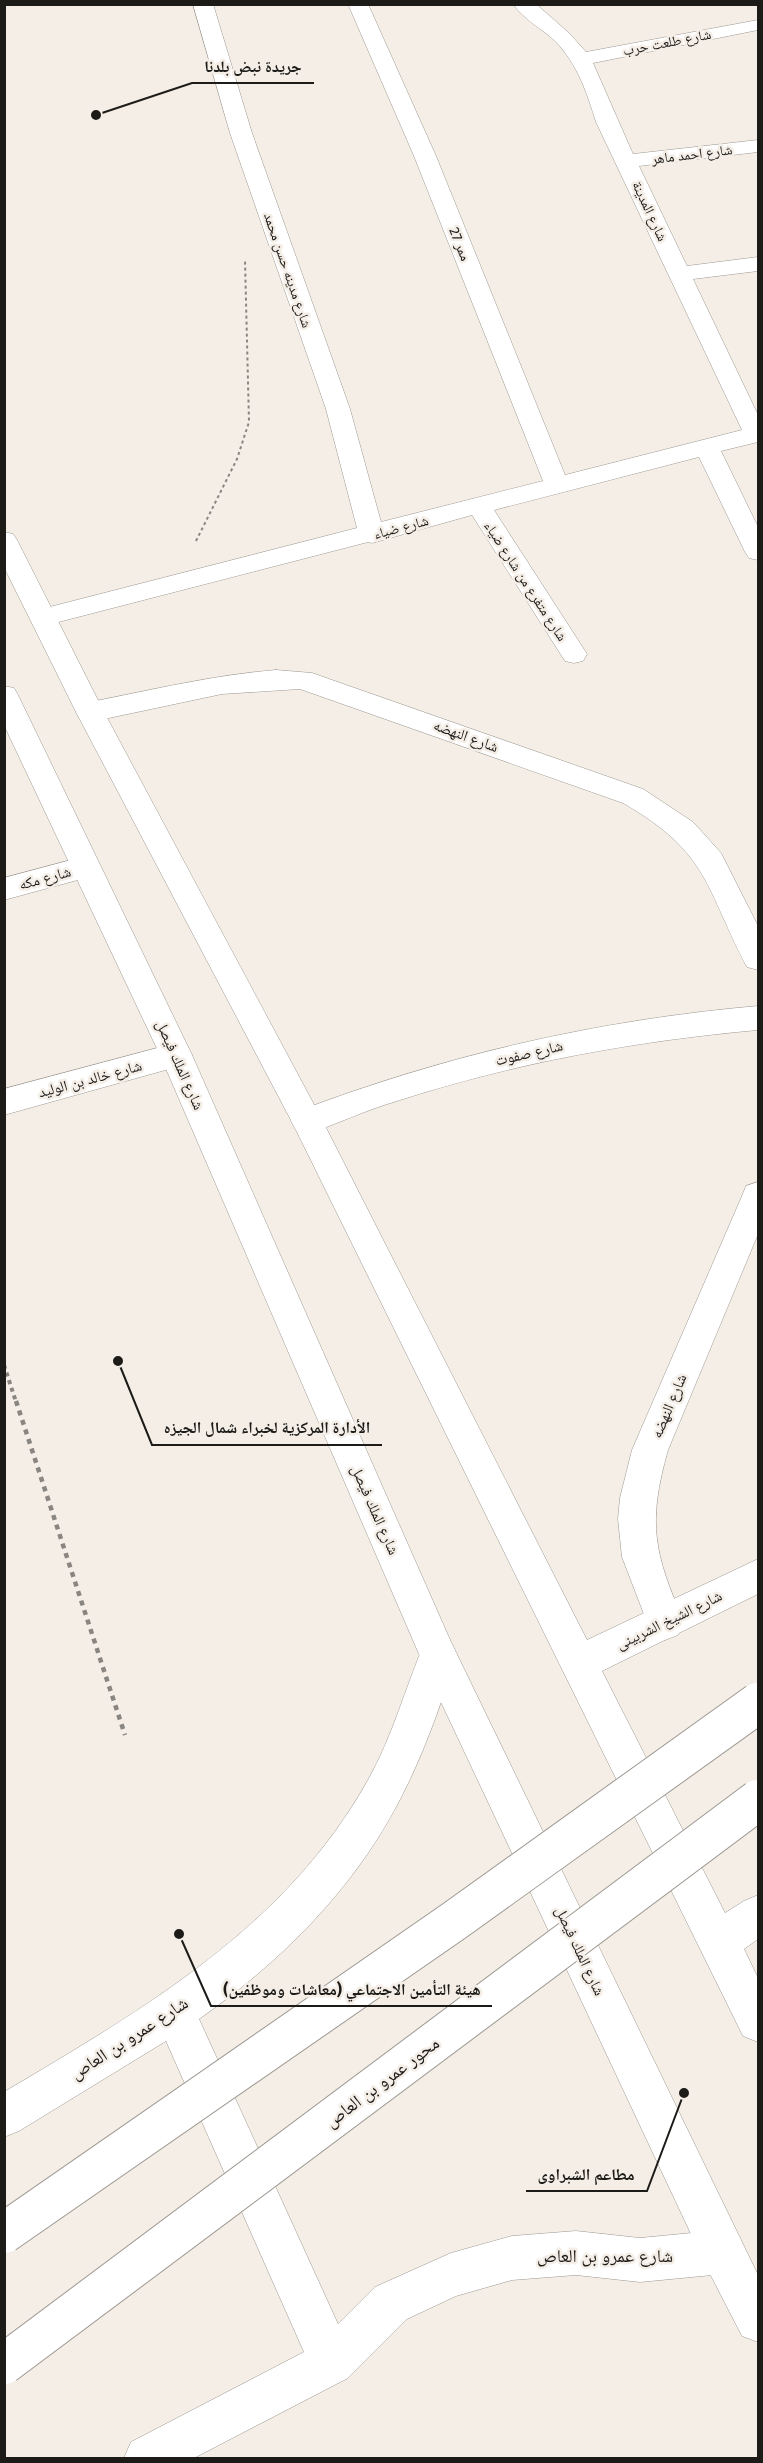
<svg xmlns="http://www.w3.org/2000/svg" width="763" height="2463" viewBox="0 0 763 2463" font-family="'Fira Sans','Noto Naskh Arabic',sans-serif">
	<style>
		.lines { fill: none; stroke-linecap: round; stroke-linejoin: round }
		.street-casing { stroke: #9d9891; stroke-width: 1 }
		.primary-casing { stroke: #9d9891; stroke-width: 1 }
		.path-far2 { stroke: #898580; stroke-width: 2; stroke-dasharray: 3 3; stroke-linecap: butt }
		.path-far1 { stroke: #898580; stroke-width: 4; stroke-dasharray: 4 4; stroke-linecap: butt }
		.path { stroke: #898580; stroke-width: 4.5; stroke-dasharray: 5 5; stroke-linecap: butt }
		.street { fill: #fff; fill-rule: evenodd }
		.primary { fill: #fff; fill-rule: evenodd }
		.primary-bridge-casing { stroke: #9d9891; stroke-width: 42; stroke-linecap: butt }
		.primary-bridge { stroke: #fff; stroke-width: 40 }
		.labels { text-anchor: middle; stroke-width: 5; stroke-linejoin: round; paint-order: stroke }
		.far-street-label { font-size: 14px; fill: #1c1b18; stroke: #f4eee7 }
		.street-label { font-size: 15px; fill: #1c1b18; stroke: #f4eee7 }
		.near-street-label { font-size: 18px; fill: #1c1b18; stroke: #f4eee7 }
		.leader { fill: none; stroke: #1c1b18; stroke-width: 2 }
		.callout-dot { fill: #1c1b18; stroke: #f4eee7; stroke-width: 2 }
		.callout-label { font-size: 16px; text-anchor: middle; font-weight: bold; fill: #1c1b18; stroke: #f4eee7; stroke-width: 5; stroke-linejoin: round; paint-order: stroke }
	</style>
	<rect width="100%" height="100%" fill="#f4eee7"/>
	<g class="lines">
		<defs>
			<g id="street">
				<path d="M193 4H213L252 133 350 409 381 522 543 481 414 156 348 4H368L436 156 565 475 742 430 596 122C587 93 578 65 556 42 543 29 524 20 513 4H536L569 33 586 52 758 20V30L593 63 633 154 758 140V152L639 166 687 266 758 257V271L693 279 758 415V442L721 451 758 527V560L749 558 745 552 699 457 494 510 587 654 583 661 574 663 565 661 472 515 372 543 368 542 43 626 34 623 30 617 34 611 357 528 326 409 230 133Z"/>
				<path d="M276 670 312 673 643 789 693 822 721 853 758 926V970L747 967C705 888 710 853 623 803L300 689 222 694 90 722 80 719 76 712 80 705 90 702C152 690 213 675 276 670Z"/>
				<polygon points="86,856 96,859 101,867 96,875 4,900 4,878"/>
				<path d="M758 1006V1030C635 1041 514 1063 397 1101 366 1110 337 1124 307 1134L296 1130 291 1121 296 1112C445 1055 598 1020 758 1006Z"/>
				<polygon points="176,1043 187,1046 192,1055 187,1064 4,1115 4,1089"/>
				<path d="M758 1182V1234L668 1450C647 1524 654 1553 684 1622L678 1635 665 1640 652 1635 622 1557 618 1519 620 1498 632 1450 742 1196 746 1186Z"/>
				<path d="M438 1637 451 1642 457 1655C440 1707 422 1759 396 1807 350 1893 278 1964 199 2019L338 2324 375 2287 451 2253 512 2236 576 2231 640 2238 723 2230 739 2236 745 2252 739 2268 723 2274 640 2282 576 2275 512 2280 456 2296 407 2319 348 2378 194 2458H124L131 2442 304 2352 166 2041 19 2131 4 2137V2092C144 2009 286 1927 368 1780 393 1736 405 1688 425 1642Z"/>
			</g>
			<g id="primary">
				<polygon points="4,532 13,534 17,540 104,712 318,1112 587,1640 758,1559 758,1594 602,1671 725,1913 744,1901 758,1895 758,1939 744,1949 758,1978 758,2042 743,2036 294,1126 76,712 4,567"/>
				<polygon points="4,686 14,688 18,695 192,1055 451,1642 758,2275 758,2342 742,2336 707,2268 425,1668 160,1055 4,725"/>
			</g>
		</defs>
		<use href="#street" class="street-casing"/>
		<use href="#primary" class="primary-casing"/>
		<polyline class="path-far2" points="196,541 237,459 249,422 245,260"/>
		<polyline class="path-far1" points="4,1365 16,1402"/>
		<polyline class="path" points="16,1401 125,1735"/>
		<use href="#street" class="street"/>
		<use href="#primary" class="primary"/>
		<defs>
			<g id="primary-bridge">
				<polyline points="4,2233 454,1921 758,1703"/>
				<polyline points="4,2364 758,1800"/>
			</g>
		</defs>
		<use href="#primary-bridge" class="primary-bridge-casing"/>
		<use href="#primary-bridge" class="primary-bridge"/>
	</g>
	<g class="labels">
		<g class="far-street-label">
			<text transform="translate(667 42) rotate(-11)" y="5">شارع طلعت حرب</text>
			<text transform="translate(692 154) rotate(-7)" y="5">شارع احمد ماهر</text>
			<text transform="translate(650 211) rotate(65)" y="5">شارع المدينة</text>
			<text transform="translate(460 244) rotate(68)" y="5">ممر 27</text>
			<text transform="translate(288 270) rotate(71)" y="5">شارع مدينه حسن محمد</text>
			<text transform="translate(401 527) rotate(-15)" y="5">شارع ضياء</text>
			<text transform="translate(526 581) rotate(57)" y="5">شارع متفرع من شارع ضياء</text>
		</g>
		<g class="street-label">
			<text transform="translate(466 736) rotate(20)" y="5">شارع النهضه</text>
			<text transform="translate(45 878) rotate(-15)" y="5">شارع مكه</text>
			<text transform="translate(529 1053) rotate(-13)" y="5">شارع صفوت</text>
			<text transform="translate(180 1065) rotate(66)" y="5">شارع الملك فيصل</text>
			<text transform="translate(90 1079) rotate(-15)" y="5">شارع خالد بن الوليد</text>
			<text transform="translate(669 1406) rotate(-67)" y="5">شارع النهضه</text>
			<text transform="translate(375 1510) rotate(66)" y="5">شارع الملك فيصل</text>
			<text transform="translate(669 1620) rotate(-26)" y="5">شارع الشيخ الشربينى</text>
			<text transform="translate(580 1951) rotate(65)" y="5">شارع الملك فيصل</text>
		</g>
		<g class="near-street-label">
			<text transform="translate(129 2038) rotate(-33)" y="6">شارع عمرو بن العاص</text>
			<text transform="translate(382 2082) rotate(-37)" y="6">محور عمرو بن العاص</text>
			<text x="605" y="2262">شارع عمرو بن العاص</text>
		</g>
	</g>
	<path class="leader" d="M96 115L192 83H314M118 1361L152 1445H382M179 1934L211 2006H492M684 2093L647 2191H526"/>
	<g class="callout-dot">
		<circle cx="96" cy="115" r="6"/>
		<circle cx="118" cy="1361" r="6"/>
		<circle cx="179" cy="1934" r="6"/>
		<circle cx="684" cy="2093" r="6"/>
	</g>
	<g class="callout-label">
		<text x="253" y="72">جريدة نبض بلدنا</text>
		<text x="267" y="1433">الأدارة المركزية لخبراء شمال الجيزه</text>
		<text x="352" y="1995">(هيئة التأمين الاجتماعي (معاشات وموظفين</text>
		<text x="586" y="2180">مطاعم الشبراوى</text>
	</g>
	<rect width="763" height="2463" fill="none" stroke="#1c1b18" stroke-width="12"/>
</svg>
